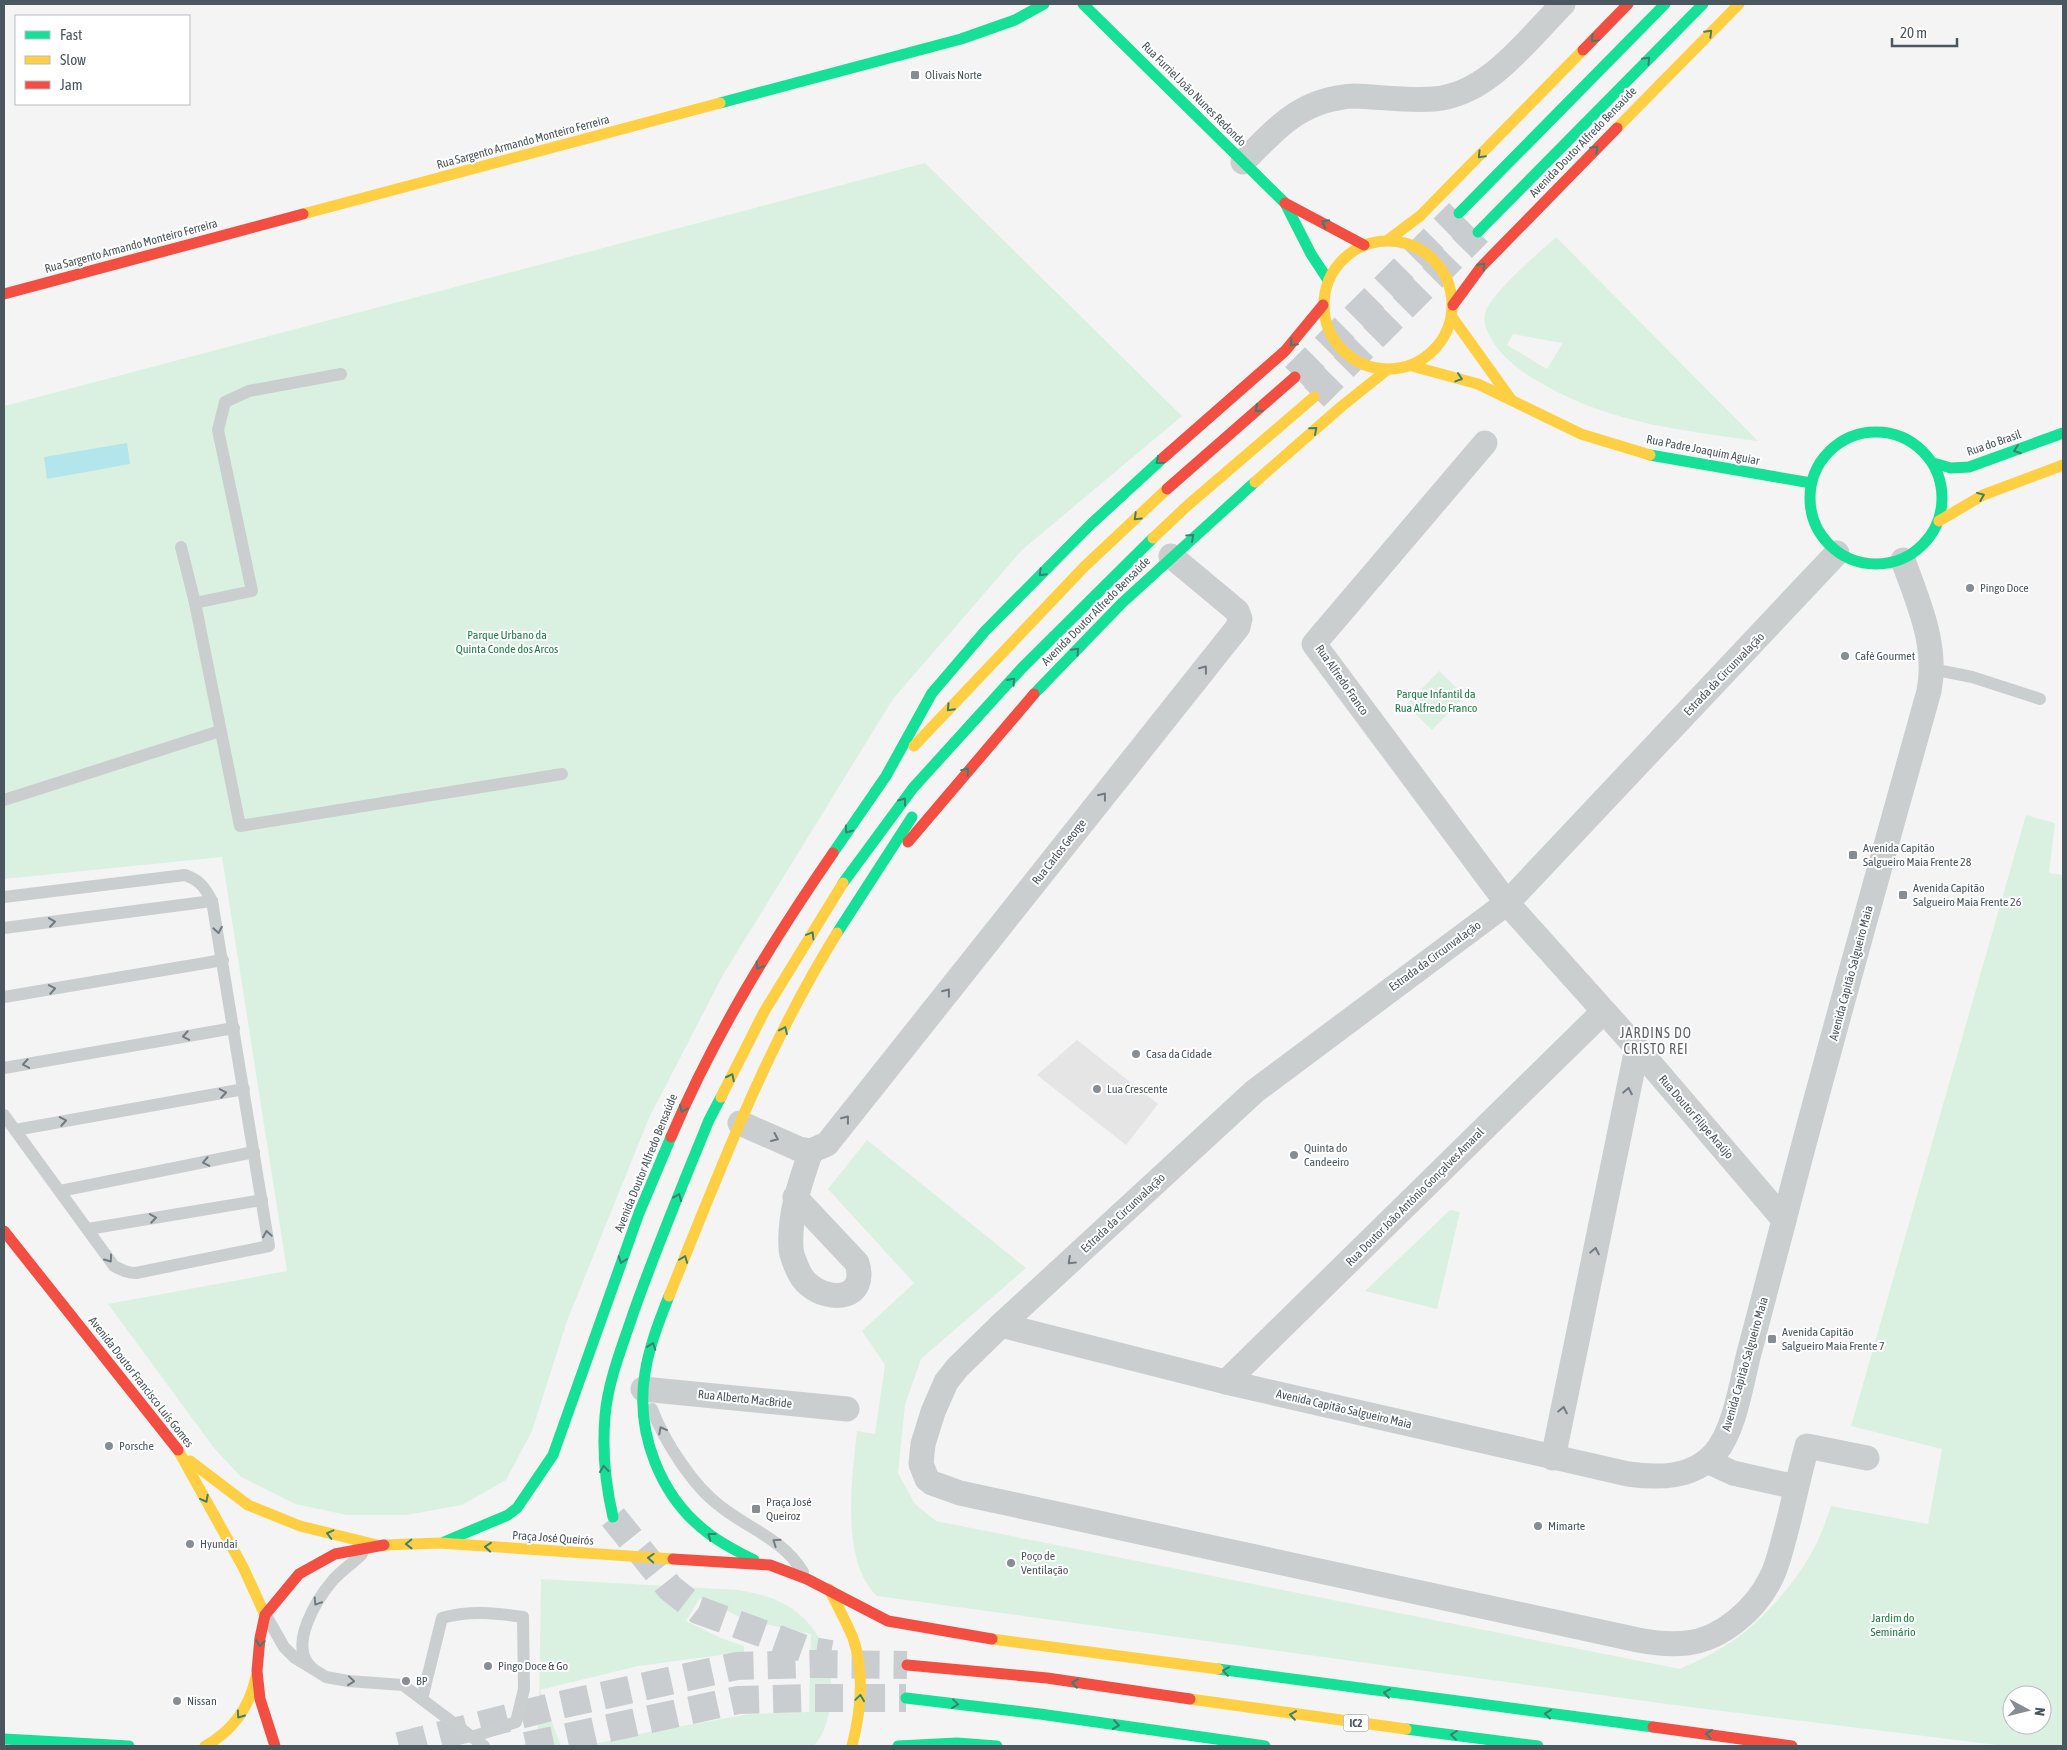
<svg xmlns="http://www.w3.org/2000/svg" width="2067" height="1750" viewBox="0 0 2067 1750" font-family="'Asap Condensed',sans-serif">
	<style>
		.education { fill: #e6e5e5 }
		.green { fill: #daf1e1; fill-rule: evenodd }
		.water { fill: #b2e5ec }
		.lines { fill: none; stroke-linecap: round; stroke-linejoin: round }
		.highway-tunnel { stroke: #cacdcf; stroke-width: 28; stroke-dasharray: 28 14; stroke-linecap: butt }
		.lane { stroke: #cbcecf; stroke-width: 12 }
		.street { stroke: #cbcecf; stroke-width: 25 }
		.fast { stroke: #16e098; stroke-width: 11 }
		.slow { stroke: #ffcf43; stroke-width: 11 }
		.jam { stroke: #f24e42; stroke-width: 11 }
		.oneway { stroke: #3b8070 }
		.oneway2 { stroke: #717b81 }
		.poi-dot { fill: #868e93; stroke: #fff; stroke-width: 2 }
		.labels { text-anchor: middle; stroke-width: 4; stroke-linejoin: round; paint-order: stroke }
		.shield { fill: #fff; stroke: #81898f; stroke-width: 1 }
		.shield-label { font-size: 11px; font-weight: bold; fill: #4b575f }
		.poi-label { font-size: 12px; fill: #4b575f; stroke: #fff; text-anchor: start }
		.street-label { font-size: 12px; fill: #4b575f; stroke: #fff }
		.park-label { font-size: 12px; fill: #1d7f46; stroke: #fff }
		.neighbourhood-label { font-size: 14px; letter-spacing: 1px; fill: #5f6367; stroke: #fff }
	</style>
	<rect width="100%" height="100%" fill="#f4f4f4"/>
	<polygon class="education" points="1077,1040 1158,1104 1126,1145 1037,1075"/>
	<g class="green">
		<polygon points="925,163 1182,416 1022,550 893,699 723,975 649,1118 567,1321 532,1431 506,1480 462,1505 406,1515 347,1515 295,1504 241,1477 214,1448 108,1304 287,1271 222,857 4,879 4,406"/>
		<path d="M1556 237 1758 441C1685 431 1611 423 1546 386 1528 376 1511 365 1498 349 1491 339 1482 326 1485 314 1488 295 1540 252 1556 237ZM1513 334 1562 343V344L1547 369 1507 345Z"/>
		<polygon points="1439,671 1465,696 1432,730 1406,705"/>
		<path d="M2026 815 2055 823 2049 873 2063 875V1746H2005L1674 1705 877 1596C840 1561 852 1477 857 1431L875 1434 885 1365 862 1331 914 1283 828 1189 867 1140 1026 1268 921 1359 905 1405 898 1473 915 1504 936 1521 1680 1669C1699 1660 1719 1651 1737 1638 1768 1615 1803 1574 1819 1538 1824 1528 1827 1517 1831 1506L1928 1524 1942 1449 1851 1426ZM2012 1695H2042V1725H2012Z"/>
		<polygon points="1450,1210 1460,1212 1437,1309 1365,1291"/>
		<path d="M541 1579 739 1590C747 1592 756 1593 765 1596 809 1609 834 1648 831 1693 830 1713 827 1730 814 1746H585L649 1732 749 1714 809 1712 811 1634 746 1620 700 1598 686 1621 721 1638 744 1646V1652L638 1666 540 1690 561 1746H522L536 1733 539 1721Z"/>
	</g>
	<polygon class="water" points="127,443 130,464 47,479 44,457"/>
	<g class="lines">
		<g class="highway-tunnel">
			<polyline points="1295,377 1459,213"/>
			<polyline points="1314,397 1478,232"/>
			<polyline points="613,1517 670,1588 698,1610 808,1650 831,1654"/>
			<polyline points="399,1746 551,1707 737,1666 811,1664 907,1665"/>
			<polyline points="526,1746 738,1700 810,1698 906,1698"/>
		</g>
		<g class="lane">
			<polyline points="341,374 249,391 225,402 218,430 252,591 195,603 240,826 562,774"/>
			<polyline points="181,547 195,603"/>
			<polyline points="1932,669 1972,677 2040,699"/>
			<polyline points="4,800 220,731"/>
			<path d="M4 897 185 875C200 880 205 888 212 901L269 1246 136 1273C127 1273 122 1270 114 1266L4 1115"/>
			<polyline points="4,928 212,901"/>
			<polyline points="4,997 223,960"/>
			<polyline points="4,1068 234,1028"/>
			<polyline points="15,1130 244,1089"/>
			<polyline points="60,1191 254,1152"/>
			<polyline points="88,1229 262,1200"/>
			<path d="M652 1409C664 1441 693 1486 720 1506 750 1530 782 1538 803 1572"/>
			<polyline points="268,1619 284,1647 295,1658 326,1677 348,1681 403,1685 484,1746"/>
			<path d="M312 1668C287 1646 317 1599 333 1580 341 1571 353 1563 362 1554"/>
			<path d="M422 1699 442 1618C469 1610 496 1613 523 1617L524 1689 516 1722 472 1737"/>
		</g>
		<g class="street">
			<path d="M1243 162C1278 127 1301 99 1354 96 1380 97 1408 101 1434 99 1488 95 1527 40 1563 4"/>
			<polyline points="1485,443 1314,644 1507,903 1637,1048 1784,1220"/>
			<path d="M1837 553 1507 903 1255 1091 1001 1325 957 1368 946 1382 933 1412 923 1444 921 1464 927 1479 932 1483 960 1493 1638 1640C1654 1643 1670 1645 1687 1643 1722 1639 1756 1609 1771 1578 1778 1565 1781 1549 1785 1535 1793 1505 1799 1475 1807 1446L1867 1458"/>
			<polyline points="740,1123 799,1149 811,1151 827,1144 1238,627 1240,619 1237,611 1171,556"/>
			<path d="M795 1197 857 1263C868 1299 831 1303 809 1285 802 1280 798 1271 795 1263 793 1258 791 1253 791 1248 789 1214 800 1183 811 1151"/>
			<path d="M1001 1325 1226 1382 1628 1474C1657 1478 1693 1479 1715 1453 1734 1431 1741 1386 1748 1357 1760 1313 1771 1268 1783 1224 1829 1045 1880 868 1929 691 1938 645 1918 602 1903 560"/>
			<polyline points="1226,1382 1603,1012"/>
			<polyline points="643,1389 847,1409"/>
			<polyline points="1553,1458 1637,1048"/>
			<polyline points="1707,1461 1733,1473 1796,1487"/>
		</g>
		<g class="fast">
			<polyline points="1083,4 1285,203 1311,254 1328,280"/>
			<polyline points="720,103 961,39 1015,20 1044,4"/>
			<polyline points="1459,213 1665,4"/>
			<polyline points="1478,232 1703,4"/>
			<circle cx="1876" cy="498" r="66"/>
			<polyline points="1650,455 1811,483"/>
			<polyline points="1933,463 1951,468 1969,467 2063,433"/>
			<polyline points="1034,694 1122,603 1255,482"/>
			<polyline points="833,853 886,776 932,693 985,631 1090,525 1163,458"/>
			<polyline points="843,883 913,788 1022,668 1153,538"/>
			<polyline points="837,933 912,817"/>
			<path d="M669 1296C659 1321 649 1347 645 1373 635 1432 660 1497 708 1533 722 1544 738 1552 754 1560"/>
			<path d="M613 1517C605 1483 602 1451 605 1416 608 1381 622 1347 633 1314 656 1248 683 1184 709 1120L721 1097"/>
			<polyline points="444,1542 508,1515 517,1508 553,1455 639,1213 671,1137"/>
			<polyline points="1218,1669 1653,1727"/>
			<polyline points="906,1698 1040,1714 1265,1746"/>
			<polyline points="1406,1729 1538,1746"/>
			<polyline points="4,1739 129,1746"/>
			<polyline points="898,1746 957,1743 997,1746"/>
		</g>
		<g class="slow">
			<polyline points="1617,128 1739,4"/>
			<polyline points="303,214 720,103"/>
			<polyline points="1388,240 1420,216 1583,50"/>
			<circle cx="1388" cy="305" r="64"/>
			<polyline points="1452,317 1510,398"/>
			<polyline points="1412,366 1478,384 1581,434 1650,455"/>
			<polyline points="1255,482 1342,406 1387,370"/>
			<polyline points="1939,521 1983,495 2063,465"/>
			<polyline points="1153,538 1188,505 1314,397"/>
			<polyline points="914,746 1084,567 1167,489"/>
			<polyline points="721,1097 764,1012 843,883"/>
			<path d="M669 1296C719 1173 766 1047 837 933"/>
			<polyline points="178,1450 243,1567 265,1615"/>
			<polyline points="190,1461 248,1505 300,1526 377,1545"/>
			<polyline points="384,1545 440,1543 673,1559"/>
			<path d="M829 1589C837 1605 846 1621 853 1638 865 1673 861 1711 852 1746"/>
			<polyline points="992,1639 1218,1669"/>
			<polyline points="1190,1699 1406,1729"/>
			<path d="M205 1746C233 1731 249 1708 256 1677"/>
		</g>
		<g class="jam">
			<polyline points="1583,50 1628,4"/>
			<polyline points="1285,203 1364,245"/>
			<polyline points="4,294 303,214"/>
			<polyline points="1453,305 1481,267 1617,128"/>
			<polyline points="1163,458 1285,351 1323,305"/>
			<polyline points="1167,489 1295,377"/>
			<polyline points="908,842 1034,694"/>
			<path d="M671 1137C714 1036 771 943 833 853"/>
			<polyline points="4,1231 178,1450"/>
			<polyline points="673,1559 770,1565 807,1579 888,1621 992,1639"/>
			<polyline points="907,1665 1047,1678 1190,1699"/>
			<polyline points="1653,1727 1792,1746"/>
			<polyline points="275,1746 260,1699 257,1671 260,1638 265,1615 299,1574 335,1554 384,1545"/>
		</g>
	</g>
	<defs><path id="oneway-chevron" d="M-2-3.5L2.5 0L-2 3.5" fill="none" stroke-width="1.6" stroke-linecap="round" stroke-linejoin="round" transform="scale(1.25)"/></defs>
	<g class="oneway">
		<use href="#oneway-chevron" transform="translate(1709 33) rotate(-45)"/>
		<use href="#oneway-chevron" transform="translate(1594 39) rotate(134)"/>
		<use href="#oneway-chevron" transform="translate(1647 60) rotate(-46)"/>
		<use href="#oneway-chevron" transform="translate(1595 149) rotate(-45)"/>
		<use href="#oneway-chevron" transform="translate(1481 155) rotate(134)"/>
		<use href="#oneway-chevron" transform="translate(1325 223) rotate(-153)"/>
		<use href="#oneway-chevron" transform="translate(1482 266) rotate(-49)"/>
		<use href="#oneway-chevron" transform="translate(1293 343) rotate(133)"/>
		<use href="#oneway-chevron" transform="translate(1459 378) rotate(18)"/>
		<use href="#oneway-chevron" transform="translate(1258 409) rotate(139)"/>
		<use href="#oneway-chevron" transform="translate(1314 430) rotate(-41)"/>
		<use href="#oneway-chevron" transform="translate(2017 450) rotate(160)"/>
		<use href="#oneway-chevron" transform="translate(1159 461) rotate(139)"/>
		<use href="#oneway-chevron" transform="translate(1981 496) rotate(-22)"/>
		<use href="#oneway-chevron" transform="translate(1137 517) rotate(136)"/>
		<use href="#oneway-chevron" transform="translate(1191 537) rotate(-42)"/>
		<use href="#oneway-chevron" transform="translate(1042 573) rotate(135)"/>
		<use href="#oneway-chevron" transform="translate(1076 651) rotate(-46)"/>
		<use href="#oneway-chevron" transform="translate(1012 681) rotate(-48)"/>
		<use href="#oneway-chevron" transform="translate(950 708) rotate(133)"/>
		<use href="#oneway-chevron" transform="translate(966 771) rotate(-50)"/>
		<use href="#oneway-chevron" transform="translate(903 801) rotate(-54)"/>
		<use href="#oneway-chevron" transform="translate(848 830) rotate(126)"/>
		<use href="#oneway-chevron" transform="translate(811 935) rotate(-59)"/>
		<use href="#oneway-chevron" transform="translate(759 966) rotate(122)"/>
		<use href="#oneway-chevron" transform="translate(784 1030) rotate(-65)"/>
		<use href="#oneway-chevron" transform="translate(731 1077) rotate(-63)"/>
		<use href="#oneway-chevron" transform="translate(683 1109) rotate(113)"/>
		<use href="#oneway-chevron" transform="translate(678 1197) rotate(-68)"/>
		<use href="#oneway-chevron" transform="translate(684 1259) rotate(-69)"/>
		<use href="#oneway-chevron" transform="translate(622 1260) rotate(110)"/>
		<use href="#oneway-chevron" transform="translate(652 1346) rotate(-71)"/>
		<use href="#oneway-chevron" transform="translate(604 1469) rotate(-96)"/>
		<use href="#oneway-chevron" transform="translate(205 1499) rotate(62)"/>
		<use href="#oneway-chevron" transform="translate(330 1534) rotate(-166)"/>
		<use href="#oneway-chevron" transform="translate(711 1536) rotate(-143)"/>
		<use href="#oneway-chevron" transform="translate(409 1544) rotate(179)"/>
		<use href="#oneway-chevron" transform="translate(488 1547) rotate(-175)"/>
		<use href="#oneway-chevron" transform="translate(651 1558) rotate(-177)"/>
		<use href="#oneway-chevron" transform="translate(260 1643) rotate(98)"/>
		<use href="#oneway-chevron" transform="translate(1226 1671) rotate(-172)"/>
		<use href="#oneway-chevron" transform="translate(1075 1683) rotate(-172)"/>
		<use href="#oneway-chevron" transform="translate(1387 1693) rotate(-172)"/>
		<use href="#oneway-chevron" transform="translate(860 1698) rotate(-82)"/>
		<use href="#oneway-chevron" transform="translate(955 1704) rotate(7)"/>
		<use href="#oneway-chevron" transform="translate(1548 1714) rotate(-173)"/>
		<use href="#oneway-chevron" transform="translate(240 1715) rotate(125)"/>
		<use href="#oneway-chevron" transform="translate(1293 1715) rotate(-172)"/>
		<use href="#oneway-chevron" transform="translate(1116 1725) rotate(8)"/>
		<use href="#oneway-chevron" transform="translate(1709 1734) rotate(-173)"/>
		<use href="#oneway-chevron" transform="translate(1454 1735) rotate(-173)"/>
	</g>
	<g class="oneway2">
		<use href="#oneway-chevron" transform="translate(1204 669) rotate(-52)"/>
		<use href="#oneway-chevron" transform="translate(1103 796) rotate(-52)"/>
		<use href="#oneway-chevron" transform="translate(52 922) rotate(-8)"/>
		<use href="#oneway-chevron" transform="translate(218 930) rotate(80)"/>
		<use href="#oneway-chevron" transform="translate(52 989) rotate(-10)"/>
		<use href="#oneway-chevron" transform="translate(947 992) rotate(-52)"/>
		<use href="#oneway-chevron" transform="translate(186 1036) rotate(170)"/>
		<use href="#oneway-chevron" transform="translate(26 1064) rotate(170)"/>
		<use href="#oneway-chevron" transform="translate(1628 1091) rotate(-79)"/>
		<use href="#oneway-chevron" transform="translate(223 1093) rotate(-10)"/>
		<use href="#oneway-chevron" transform="translate(846 1119) rotate(-52)"/>
		<use href="#oneway-chevron" transform="translate(63 1121) rotate(-10)"/>
		<use href="#oneway-chevron" transform="translate(775 1138) rotate(24)"/>
		<use href="#oneway-chevron" transform="translate(206 1162) rotate(169)"/>
		<use href="#oneway-chevron" transform="translate(153 1218) rotate(-9)"/>
		<use href="#oneway-chevron" transform="translate(267 1234) rotate(-99)"/>
		<use href="#oneway-chevron" transform="translate(1595 1251) rotate(-79)"/>
		<use href="#oneway-chevron" transform="translate(109 1259) rotate(54)"/>
		<use href="#oneway-chevron" transform="translate(1071 1261) rotate(137)"/>
		<use href="#oneway-chevron" transform="translate(1563 1410) rotate(-79)"/>
		<use href="#oneway-chevron" transform="translate(662 1430) rotate(-118)"/>
		<use href="#oneway-chevron" transform="translate(776 1542) rotate(-146)"/>
		<use href="#oneway-chevron" transform="translate(317 1602) rotate(123)"/>
		<use href="#oneway-chevron" transform="translate(351 1681) rotate(6)"/>
	</g>
	<g class="poi-dot">
		<rect x="910" y="70" width="10" height="10" rx="2.5"/>
		<circle cx="1970" cy="588" r="5"/>
		<circle cx="1845" cy="656" r="5"/>
		<rect x="1848" y="850" width="10" height="10" rx="2.5"/>
		<rect x="1898" y="890" width="10" height="10" rx="2.5"/>
		<circle cx="1136" cy="1054" r="5"/>
		<circle cx="1097" cy="1089" r="5"/>
		<circle cx="1294" cy="1155" r="5"/>
		<rect x="1767" y="1334" width="10" height="10" rx="2.5"/>
		<circle cx="109" cy="1446" r="5"/>
		<rect x="751" y="1504" width="10" height="10" rx="2.5"/>
		<circle cx="1538" cy="1526" r="5"/>
		<circle cx="190" cy="1544" r="5"/>
		<circle cx="1011" cy="1563" r="5"/>
		<circle cx="488" cy="1666" r="5"/>
		<circle cx="406" cy="1681" r="5"/>
		<circle cx="177" cy="1701" r="5"/>
	</g>
	<g class="labels">
		<rect class="shield" x="1343.5" y="1714.5" width="25" height="17" rx="4"/>
		<g class="shield-label">
			<text x="1356" y="1727">IC2</text>
		</g>
		<g class="poi-label">
			<text x="925" y="79">Olivais Norte</text>
			<text x="1980" y="592">Pingo Doce</text>
			<text x="1855" y="660">Cafè Gourmet</text>
			<text x="1863" y="852">Avenida Capitão<tspan x="1863" dy="14">Salgueiro Maia Frente 28</tspan></text>
			<text x="1913" y="892">Avenida Capitão<tspan x="1913" dy="14">Salgueiro Maia Frente 26</tspan></text>
			<text x="1146" y="1058">Casa da Cidade</text>
			<text x="1107" y="1093">Lua Crescente</text>
			<text x="1304" y="1152">Quinta do<tspan x="1304" dy="14">Candeeiro</tspan></text>
			<text x="1782" y="1336">Avenida Capitão<tspan x="1782" dy="14">Salgueiro Maia Frente 7</tspan></text>
			<text x="119" y="1450">Porsche</text>
			<text x="766" y="1506">Praça José<tspan x="766" dy="14">Queiroz</tspan></text>
			<text x="1548" y="1530">Mimarte</text>
			<text x="200" y="1548">Hyundai</text>
			<text x="1021" y="1560">Poço de<tspan x="1021" dy="14">Ventilação</tspan></text>
			<text x="498" y="1670">Pingo Doce &amp; Go</text>
			<text x="416" y="1685">BP</text>
			<text x="187" y="1705">Nissan</text>
		</g>
		<g class="street-label">
			<text transform="translate(1194 94) rotate(45)" y="4">Rua Furriel João Nunes Redondo</text>
			<text transform="translate(523 142) rotate(-15)" y="4">Rua Sargento Armando Monteiro Ferreira</text>
			<text transform="translate(1583 142) rotate(-46)" y="4">Avenida Doutor Alfredo Bensaúde</text>
			<text transform="translate(131 246) rotate(-15)" y="4">Rua Sargento Armando Monteiro Ferreira</text>
			<text transform="translate(1994 443) rotate(-19)" y="4">Rua do Brasil</text>
			<text transform="translate(1703 450) rotate(11)" y="4">Rua Padre Joaquim Aguiar</text>
			<text transform="translate(1096 611) rotate(-45)" y="4">Avenida Doutor Alfredo Bensaúde</text>
			<text transform="translate(1724 674) rotate(-46)" y="4">Estrada da Circunvalação</text>
			<text transform="translate(1342 680) rotate(55)" y="4">Rua Alfredo Franco</text>
			<text transform="translate(1059 852) rotate(-52)" y="4">Rua Carlos George</text>
			<text transform="translate(1435 956) rotate(-36)" y="4">Estrada da Circunvalação</text>
			<text transform="translate(1851 973) rotate(-75)" y="4">Avenida Capitão Salgueiro Maia</text>
			<text transform="translate(1696 1117) rotate(49)" y="4">Rua Doutor Filipe Araújo</text>
			<text transform="translate(646 1163) rotate(-68)" y="4">Avenida Doutor Alfredo Bensaúde</text>
			<text transform="translate(1415 1197) rotate(-45)" y="4">Rua Doutor João António Gonçalves Amaral</text>
			<text transform="translate(1123 1213) rotate(-43)" y="4">Estrada da Circunvalação</text>
			<text transform="translate(1745 1364) rotate(-74)" y="4">Avenida Capitão Salgueiro Maia</text>
			<text transform="translate(141 1382) rotate(52)" y="4">Avenida Doutor Francisco Luís Gomes</text>
			<text transform="translate(745 1399) rotate(6)" y="4">Rua Alberto MacBride</text>
			<text transform="translate(1344 1409) rotate(13)" y="4">Avenida Capitão Salgueiro Maia</text>
			<text transform="translate(553 1538) rotate(4)" y="4">Praça José Queirós</text>
		</g>
		<g class="park-label">
			<text x="507" y="639">Parque Urbano da<tspan x="507" dy="14">Quinta Conde dos Arcos</tspan></text>
			<text x="1436" y="698">Parque Infantil da<tspan x="1436" dy="14">Rua Alfredo Franco</tspan></text>
			<text x="1893" y="1622">Jardim do<tspan x="1893" dy="14">Seminário</tspan></text>
		</g>
		<g class="neighbourhood-label">
			<text x="1656" y="1038">JARDINS DO<tspan x="1656" dy="16">CRISTO REI</tspan></text>
		</g>
	</g>
	<rect width="2067" height="1750" fill="none" stroke="#4b575f" stroke-width="10"/>
	<rect x="15" y="15" width="175" height="90" fill="#ffffff" stroke="#b7bcbf"/>
	<rect x="25" y="31" width="25" height="8" fill="#16e098" stroke="#b7bcbf"/>
	<text x="60" y="40" font-size="15" fill="#4b575f">Fast</text>
	<rect x="25" y="56" width="25" height="8" fill="#ffcf43" stroke="#b7bcbf"/>
	<text x="60" y="65" font-size="15" fill="#4b575f">Slow</text>
	<rect x="25" y="81" width="25" height="8" fill="#f24e42" stroke="#b7bcbf"/>
	<text x="60" y="90" font-size="15" fill="#4b575f">Jam</text>
	<g transform="translate(2027 1710) rotate(97)"><circle r="24" fill="#ffffff" stroke="#b7bcbf"/>
	<path d="M0-4L9 19L0 12L-9 19Z" fill="#868e93"/>
	<text y="-8" font-size="14" font-weight="bold" text-anchor="middle" fill="#4b575f">N</text>
	</g>
	<path d="M1892 38v8h65v-8" fill="none" stroke="#4b575f" stroke-width="2.5"/>
	<text x="1900" y="38" font-size="15" fill="#4b575f" stroke="#ffffff" stroke-width="4" paint-order="stroke">20 m</text>
</svg>
